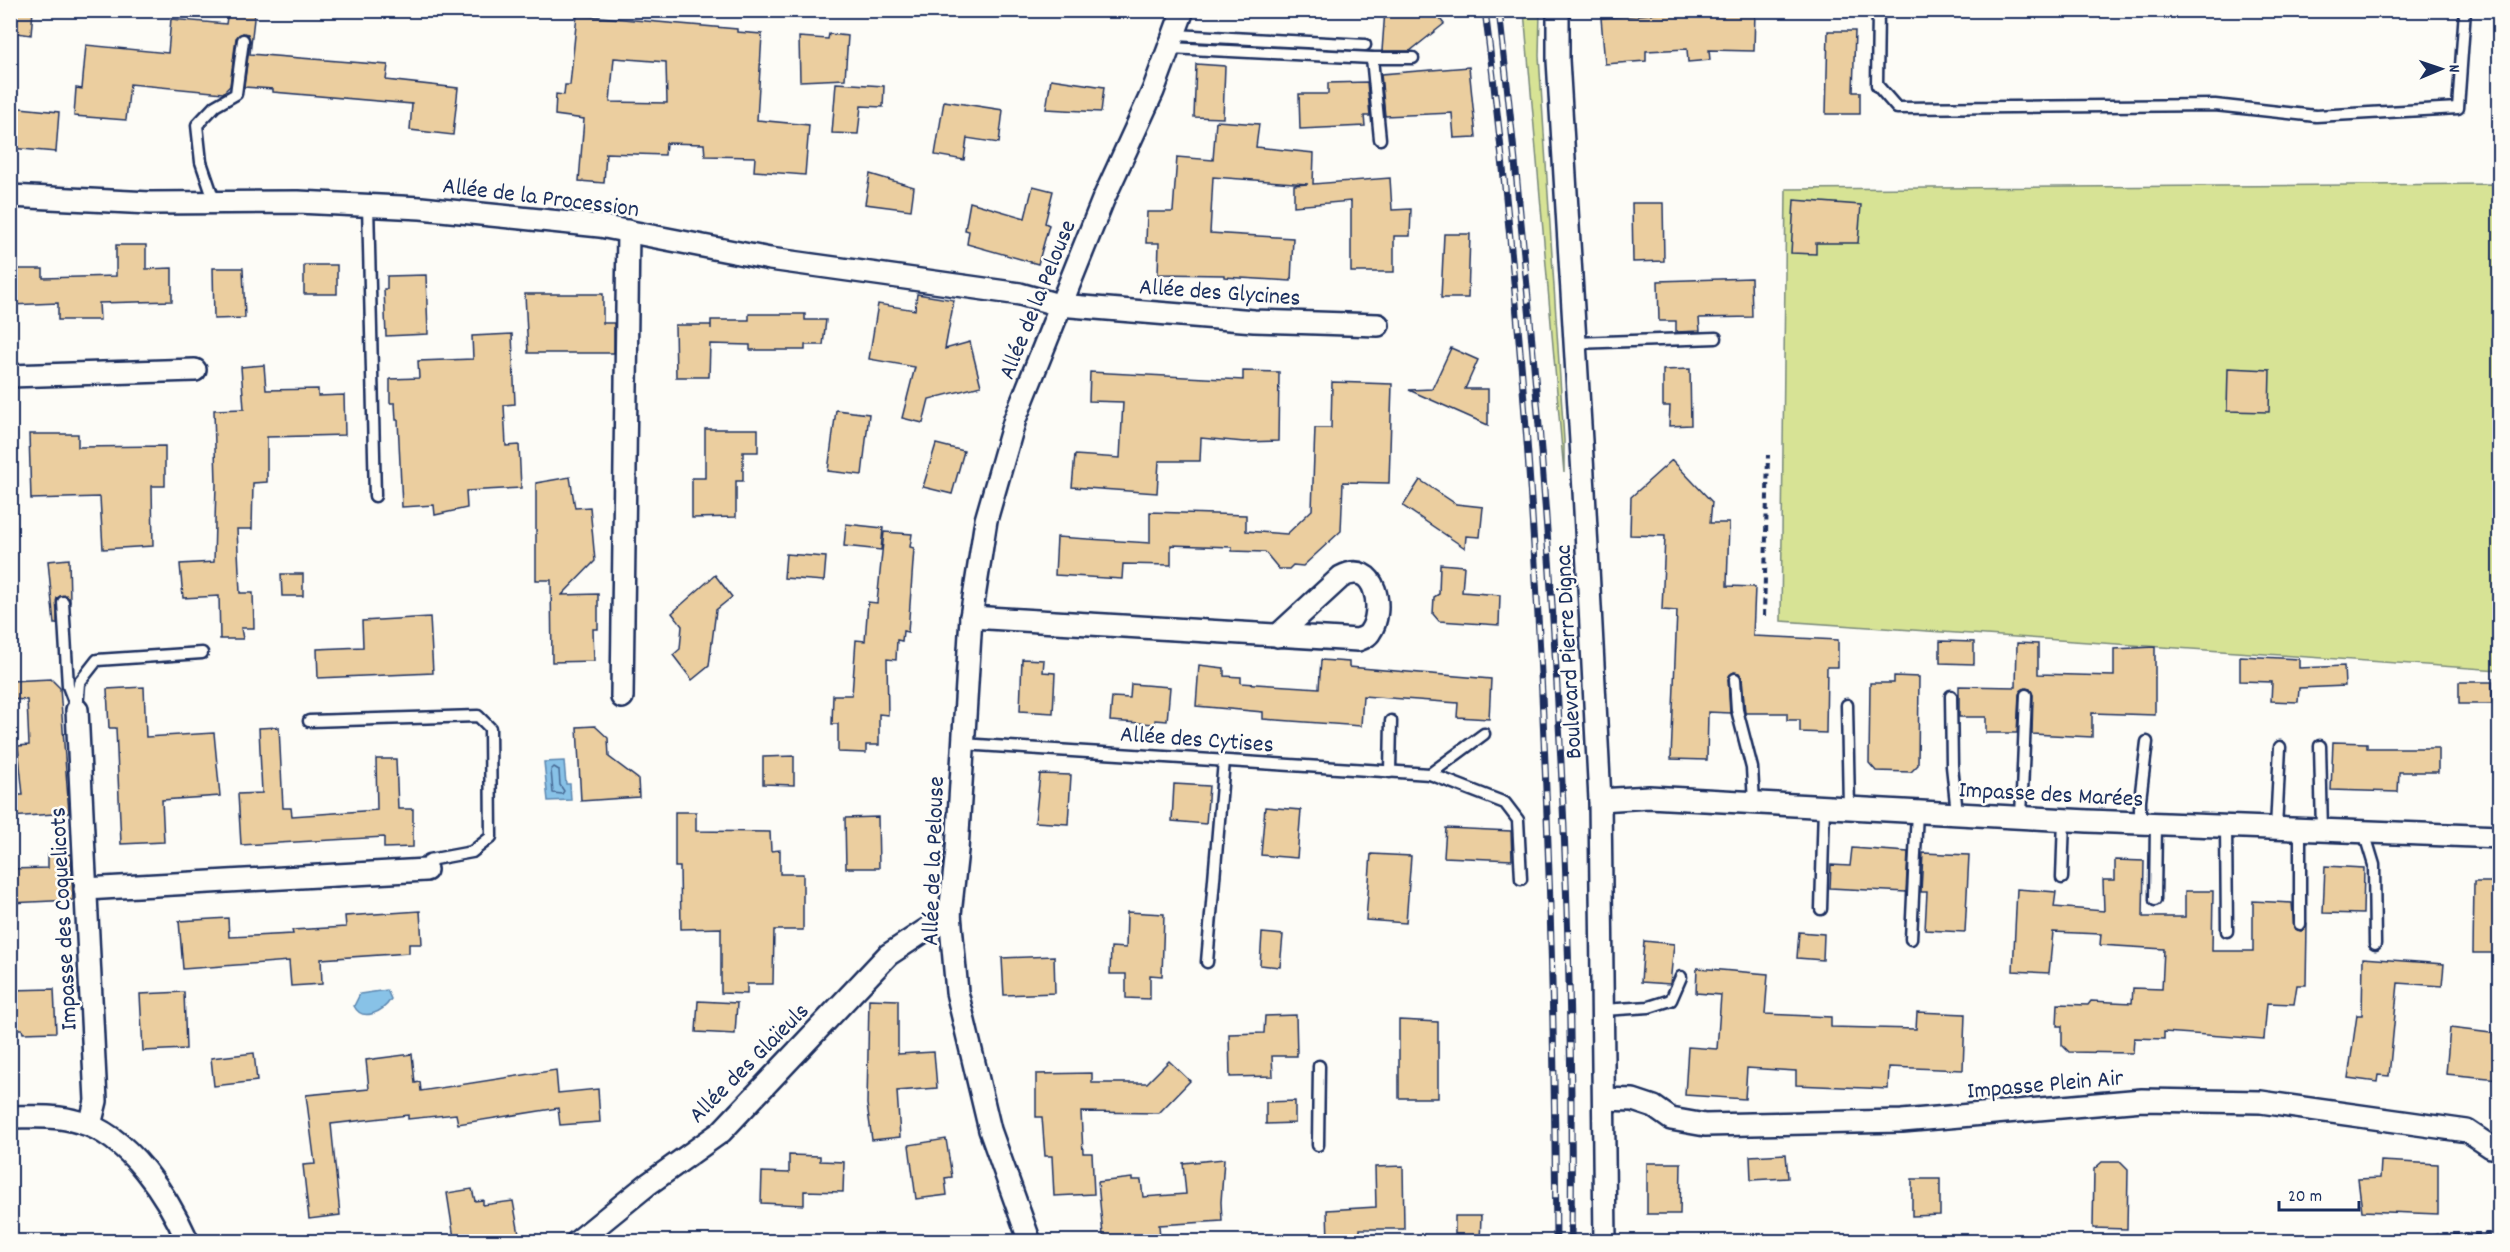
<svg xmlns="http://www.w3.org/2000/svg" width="2510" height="1252" viewBox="0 0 2510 1252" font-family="Dekko,sans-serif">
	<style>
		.green { fill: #d7e395; stroke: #79897a; stroke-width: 1.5 }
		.water { fill: #88c2e7; stroke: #5c87b0; stroke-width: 1.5 }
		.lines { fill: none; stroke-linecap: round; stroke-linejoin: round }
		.shore { stroke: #476a95; stroke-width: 1.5 }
		.building { fill: #ebce9f; stroke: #1b2f5e; stroke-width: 1.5; fill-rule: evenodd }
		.service-casing { stroke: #1b2f5e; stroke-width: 15 }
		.minor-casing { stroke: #1b2f5e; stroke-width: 26 }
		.path { stroke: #1b2f5e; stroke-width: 4; stroke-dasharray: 6 4.5; stroke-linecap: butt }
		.service { stroke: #fdfcf7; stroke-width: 10 }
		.minor { stroke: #fdfcf7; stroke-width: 21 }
		.rail-casing { stroke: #1b2f5e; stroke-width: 7 }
		.rail { stroke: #fdfcf7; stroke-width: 4.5; stroke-dasharray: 14; stroke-linecap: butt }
		.labels { text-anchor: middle; stroke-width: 5; stroke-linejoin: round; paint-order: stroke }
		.street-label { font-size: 24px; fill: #1b2f5e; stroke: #fdfcf7 }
	</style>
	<rect width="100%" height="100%" fill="#fdfcf7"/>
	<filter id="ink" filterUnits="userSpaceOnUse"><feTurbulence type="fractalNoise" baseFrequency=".0167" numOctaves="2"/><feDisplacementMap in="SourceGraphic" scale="12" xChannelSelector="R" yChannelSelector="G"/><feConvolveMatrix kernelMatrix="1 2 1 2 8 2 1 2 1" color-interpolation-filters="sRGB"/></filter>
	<g filter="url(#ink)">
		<g class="green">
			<polygon points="1524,11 1540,11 1539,56 1564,440 1564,473"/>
			<polygon points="2499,184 2499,670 1781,621 1786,189"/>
		</g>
		<g class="water">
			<polygon points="564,761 566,784 570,784 571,800 548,801 544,762"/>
			<path d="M387 990 391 999C382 1013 362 1022 354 1006L360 994Z"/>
		</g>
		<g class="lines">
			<polygon class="shore" points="554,767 559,770 560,785 564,791 562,794 553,793 551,770"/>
		</g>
		<g class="building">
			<polygon points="10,10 33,10 31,35 10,32"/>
			<polygon points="228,10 255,10 250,54 388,65 386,80 458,88 453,135 410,130 412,104 273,92 273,89 244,87 250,40 248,34 243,33 236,38 230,86 223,93 130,84 126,120 74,116 76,88 82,89 86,45 168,53 171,19 226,24"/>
			<polygon points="1385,10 1433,10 1444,24 1410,51 1382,51"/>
			<polygon points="1661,10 1755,10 1754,51 1709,50 1710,60 1688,62 1687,49 1646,51 1646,61 1605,64 1601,18 1662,13"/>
			<path d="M577 15 737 29V32L762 34 757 120 809 125 805 175 754 171 755 157 705 156 704 144 666 143 665 155 606 153 604 183 579 181 584 119 555 115 556 94 564 95 565 85H570ZM614 58 666 62 667 103 610 102Z"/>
			<polygon points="1828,31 1855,31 1853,92 1860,92 1860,114 1826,114"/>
			<polygon points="829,34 848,36 845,79 800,81 799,37 828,39"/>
			<polygon points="1196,64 1225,66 1223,118 1194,117"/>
			<polygon points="1469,67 1476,137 1454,138 1452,113 1385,116 1381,74"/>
			<polygon points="1051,79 1104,87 1101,112 1046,109"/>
			<polygon points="1367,82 1370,116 1364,116 1365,126 1300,129 1299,94 1328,94 1328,83"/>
			<polygon points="836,83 884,86 883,107 861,106 858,134 832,133"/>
			<polygon points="944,101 1003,110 999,143 967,138 964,160 935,155"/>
			<polygon points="10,107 59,112 56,152 10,148"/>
			<polygon points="1216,121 1259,124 1256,147 1314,153 1313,184 1390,178 1392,210 1411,209 1410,236 1394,236 1394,272 1351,272 1351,201 1294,206 1294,185 1308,184 1213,177 1210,233 1293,238 1291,281 1224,277 1224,275 1158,274 1159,243 1146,243 1147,212 1173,212 1177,157 1213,160"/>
			<polygon points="870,174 914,187 911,210 865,204"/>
			<polygon points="1033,186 1053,191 1045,223 1049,225 1038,264 967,244 969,231 965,230 970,202 1025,218"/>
			<polygon points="1794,200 1861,205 1858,243 1816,243 1816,254 1791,253"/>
			<polygon points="1632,203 1663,203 1664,261 1633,262"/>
			<polygon points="1444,234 1470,234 1468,298 1441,298"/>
			<polygon points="116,245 146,245 146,269 172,268 172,301 99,303 100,320 58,320 58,303 10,305 10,269 43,269 43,278 116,276"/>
			<rect x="304" y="265" width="33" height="29"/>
			<polygon points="213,268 243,268 245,318 214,319"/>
			<polygon points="426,275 428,334 386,336 384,289 387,289 387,276"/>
			<polygon points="1751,278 1752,317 1699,318 1700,331 1676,332 1676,321 1659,321 1658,281"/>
			<polygon points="525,294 603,294 603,323 614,323 614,353 528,353"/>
			<polygon points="917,294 954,300 945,349 970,342 981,386 929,399 923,423 902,418 915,367 869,359 878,304 915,310"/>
			<polygon points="749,314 805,314 805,320 826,320 823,345 805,345 805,350 750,350 750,345 710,344 709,377 676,377 675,325 711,325 711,329 711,320 749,320"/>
			<polygon points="512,334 515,404 504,405 506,446 519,445 521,488 466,491 467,508 435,515 434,505 402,507 398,420 396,420 395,403 390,403 390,379 419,378 418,361 473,359 472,336"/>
			<polygon points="1451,348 1478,360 1465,389 1488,389 1488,425 1409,390 1432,389"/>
			<polygon points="264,365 266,390 318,389 318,396 344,395 345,435 267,437 267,482 253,483 252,529 237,529 240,593 253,593 254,628 241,628 243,639 220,639 219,596 183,598 180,564 214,562 216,484 214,410 244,409 241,367"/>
			<polygon points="2228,368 2270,370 2269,412 2227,411"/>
			<polygon points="1690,369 1691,425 1669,426 1670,406 1663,406 1663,370"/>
			<polygon points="1243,371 1279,372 1278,441 1244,442 1201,438 1200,461 1159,461 1157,493 1072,487 1075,455 1120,458 1123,402 1089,401 1090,372 1243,380"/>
			<polygon points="1332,382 1392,384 1389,483 1343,482 1341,531 1303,566 1293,565 1289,569 1279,569 1265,552 1232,551 1232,547 1171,545 1171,565 1123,564 1122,579 1055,575 1057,537 1150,543 1150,512 1246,515 1246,531 1287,534 1312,510 1315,428 1331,428"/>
			<polygon points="836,410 869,414 862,475 828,471"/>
			<polygon points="705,429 758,429 758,452 743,452 743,481 736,481 736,517 692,518 692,478 705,478"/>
			<polygon points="29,434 78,434 78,447 165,446 165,486 152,486 153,546 103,549 100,497 31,499"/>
			<polygon points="936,444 964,451 952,494 923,487"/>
			<polygon points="1672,460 1712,502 1710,523 1729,523 1727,586 1755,587 1753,636 1838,640 1838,667 1827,667 1826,733 1800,732 1800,720 1787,720 1787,713 1745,713 1742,678 1739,673 1734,672 1728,679 1730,713 1708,712 1707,760 1671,759 1677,611 1662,610 1665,536 1630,535 1631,497"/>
			<polygon points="570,477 575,508 590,507 595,561 562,595 598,594 598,629 593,629 594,661 552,662 551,580 536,580 536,483"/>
			<polygon points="1420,480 1456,504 1483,507 1480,537 1466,536 1465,548 1403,506"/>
			<polygon points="846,524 883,528 881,550 844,546"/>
			<polygon points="884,532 912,534 910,547 914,548 908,632 903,631 902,641 897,640 896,660 887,659 888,715 879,714 879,745 866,745 866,753 838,752 838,724 832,724 833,695 852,695 856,640 865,641 868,602 877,603"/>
			<polygon points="786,554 826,557 824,581 784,578"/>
			<polygon points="69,559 70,601 66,595 57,598 57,624 54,624 48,561"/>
			<polygon points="1440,564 1464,566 1462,592 1500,595 1499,625 1439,621 1433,614 1434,597 1439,594"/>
			<polygon points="281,574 303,574 303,596 282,596"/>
			<polygon points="715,575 732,597 716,610 709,666 692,680 673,655 680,649 682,626 672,613"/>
			<polygon points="430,617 433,673 318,678 317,649 363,647 362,621"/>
			<polygon points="1940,641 1974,642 1974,664 1940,663"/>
			<polygon points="2017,643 2038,644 2038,674 2114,676 2114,649 2155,647 2155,715 2092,713 2092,737 2032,734 2033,695 2030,689 2026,688 2019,694 2017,733 1986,733 1986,717 1959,717 1959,686 2016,687"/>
			<polygon points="2240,656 2299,659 2299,668 2344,666 2345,686 2299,688 2298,702 2271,701 2272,682 2240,681"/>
			<polygon points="1022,659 1044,660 1043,672 1055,673 1053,713 1020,711"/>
			<polygon points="1321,660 1349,662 1349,667 1491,679 1489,719 1457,717 1458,703 1363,696 1361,726 1263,719 1263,712 1196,706 1199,665 1224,668 1224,676 1241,677 1241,683 1319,688"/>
			<polygon points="1894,676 1919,677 1918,765 1911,772 1876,771 1869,763 1870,683 1894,683"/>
			<polygon points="51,679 60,688 69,813 10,817 10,795 23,795 18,746 29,745 27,700 10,699 10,681"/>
			<rect x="2459" y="682" width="33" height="22"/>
			<polygon points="1131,684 1170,687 1167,721 1155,720 1155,724 1110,721 1112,697 1130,698"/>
			<polygon points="144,687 146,737 214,733 220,796 162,800 164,842 121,844 116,728 109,728 107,689"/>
			<polygon points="595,726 608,738 609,757 638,779 639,797 581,801 577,727"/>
			<polygon points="279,727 283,808 291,808 292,816 377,810 376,759 396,759 398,809 413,809 413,847 384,848 384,837 241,845 238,794 262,793 259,728"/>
			<polygon points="2333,742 2367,743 2367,748 2438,748 2438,772 2399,772 2398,792 2331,790"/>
			<polygon points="794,756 794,785 763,784 763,757"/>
			<polygon points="1040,774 1071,775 1068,824 1035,822"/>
			<polygon points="1174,784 1209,786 1206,824 1172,821"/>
			<polygon points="1265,807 1301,810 1297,858 1261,855"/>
			<polygon points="675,812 696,812 696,831 770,832 771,851 780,850 780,874 803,874 803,930 774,930 773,984 747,984 747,994 721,993 721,928 681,929 680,867 675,867"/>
			<polygon points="878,817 879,868 846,868 845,818"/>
			<polygon points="1446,828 1511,831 1512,860 1444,857"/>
			<polygon points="1852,848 1908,852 1906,892 1830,888 1831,865 1850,866"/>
			<polygon points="1923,853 1969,855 1965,932 1925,930 1927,892 1921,892"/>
			<polygon points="71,854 73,900 10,903 10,869 48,868 48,855"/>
			<polygon points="1371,854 1411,856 1406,923 1366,920"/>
			<polygon points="2115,860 2144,861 2143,917 2185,917 2185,891 2213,891 2212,951 2253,951 2253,901 2292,903 2294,928 2301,931 2307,925 2306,985 2297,985 2294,1004 2267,1003 2264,1039 2164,1032 2164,1039 2134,1038 2133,1053 2069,1052 2062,1045 2062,1026 2057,1026 2058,1004 2088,1005 2091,1001 2132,1003 2133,988 2162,989 2164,949 2100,945 2101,934 2053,932 2049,973 2013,971 2017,889 2056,892 2054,907 2104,911 2103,880 2115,880"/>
			<polygon points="2325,866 2364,868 2363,914 2323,913"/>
			<polygon points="2474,882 2499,882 2499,953 2473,953"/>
			<polygon points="420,911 422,944 409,944 409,953 321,959 322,984 291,986 289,961 183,969 179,921 228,918 229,937 293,934 292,930 346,927 345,916"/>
			<polygon points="1127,912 1164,914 1162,976 1150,975 1150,999 1126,998 1126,974 1110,974 1111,947 1126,948"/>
			<polygon points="1799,932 1824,934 1823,960 1797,958"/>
			<polygon points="1262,933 1283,935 1280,967 1260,965"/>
			<polygon points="1644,941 1674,944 1670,984 1641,982"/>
			<polygon points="1054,956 1055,993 1004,995 1002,958"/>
			<polygon points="2363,958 2444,964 2442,986 2398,983 2389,1076 2378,1075 2377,1082 2348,1078 2357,1015 2362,1015"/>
			<polygon points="1697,968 1768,974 1765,1014 1831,1017 1831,1027 1916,1029 1917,1012 1965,1014 1963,1070 1889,1067 1888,1089 1796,1085 1796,1071 1747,1068 1745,1099 1685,1095 1688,1047 1717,1049 1721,995 1696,993"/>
			<polygon points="54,989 56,1032 23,1033 22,1029 10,1029 10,990"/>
			<polygon points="184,992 186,1049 143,1051 140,994"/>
			<polygon points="869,999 898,1000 898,1054 934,1052 937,1088 897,1091 900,1137 872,1140 867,1104"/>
			<polygon points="698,1001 737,1003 735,1034 696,1032"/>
			<polygon points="1296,1015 1297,1056 1272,1056 1273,1076 1230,1077 1229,1034 1264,1033 1265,1016"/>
			<polygon points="1399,1020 1438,1022 1438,1098 1399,1098"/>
			<polygon points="2450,1028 2499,1034 2499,1079 2446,1074"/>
			<polygon points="254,1053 257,1081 214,1086 211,1058"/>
			<polygon points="412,1054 415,1083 420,1082 421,1091 556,1070 558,1093 598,1089 600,1122 560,1125 558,1108 458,1124 456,1114 408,1119 408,1115 331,1124 340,1215 309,1219 303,1165 315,1164 306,1095 369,1089 366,1060"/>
			<polygon points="1169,1061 1190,1081 1159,1113 1081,1112 1083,1153 1092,1153 1094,1194 1054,1196 1052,1156 1045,1156 1042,1117 1036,1117 1036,1074 1092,1073 1092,1083 1147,1083"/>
			<polygon points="1295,1101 1295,1123 1266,1124 1266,1102"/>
			<polygon points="946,1139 952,1177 945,1178 947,1195 916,1199 909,1145"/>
			<polygon points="1786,1154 1788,1178 1751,1180 1750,1156"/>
			<polygon points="789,1155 820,1156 820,1161 844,1162 843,1192 804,1191 804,1205 761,1203 762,1172 789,1173"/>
			<polygon points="1224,1159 1221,1202 1222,1221 1159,1225 1160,1237 1132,1239 1132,1242 1110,1242 1103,1235 1098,1182 1132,1178 1132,1180 1141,1180 1143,1197 1186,1194 1183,1163"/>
			<polygon points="2381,1161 2438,1164 2438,1214 2362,1211 2358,1179 2380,1178"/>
			<polygon points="2102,1162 2120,1162 2128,1170 2127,1229 2093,1228 2094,1169"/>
			<polygon points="1647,1163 1681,1163 1680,1214 1647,1214"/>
			<polygon points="1403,1166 1404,1229 1360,1229 1360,1240 1328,1241 1327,1210 1376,1207 1375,1167"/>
			<polygon points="1912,1179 1940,1179 1940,1215 1912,1216"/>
			<polygon points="472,1189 475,1201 483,1200 483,1205 513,1201 519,1234 487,1238 485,1233 454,1238 447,1193"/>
			<polygon points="1455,1216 1481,1216 1480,1242 1455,1242"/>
		</g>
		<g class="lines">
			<defs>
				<g id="service">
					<polyline points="1878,10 1877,85 1897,108 2215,105 2316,116 2458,108 2465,10"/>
					<polyline points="1175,35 1365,45"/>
					<polyline points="1170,48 1372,58 1413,58"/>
					<polyline points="1372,58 1380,139"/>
					<polyline points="215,203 201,162 197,125 215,106 236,94 243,40"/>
					<polyline points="368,205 375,496"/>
					<polyline points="1575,343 1716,338"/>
					<polyline points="63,602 68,686 76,707"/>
					<polyline points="1735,679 1737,710 1752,768 1754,802"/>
					<polyline points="1951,696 1952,766 1957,813"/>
					<polyline points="1847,705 1849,808"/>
					<polyline points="77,710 79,683 97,660 202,653"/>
					<polyline points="309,721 478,716 490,728 491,837 472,852 429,860 426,870"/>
					<polyline points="962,744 1430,774 1505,803 1518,820 1521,879"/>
					<polyline points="2320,746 2322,831"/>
					<polyline points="1390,772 1391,721"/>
					<polyline points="1430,774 1484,734"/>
					<polyline points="2021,817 2026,695"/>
					<polyline points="2140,823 2140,800 2147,742"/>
					<polyline points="2226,826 2227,931"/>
					<polyline points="2276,829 2280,747"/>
					<polyline points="2300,829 2300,924"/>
					<polyline points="2364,832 2374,865 2375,944"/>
					<polyline points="2062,878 2064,819"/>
					<polyline points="2155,900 2156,824"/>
					<polyline points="1821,909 1824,806"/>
					<polyline points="1911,939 1917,811"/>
					<polyline points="1207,962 1224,761"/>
					<polyline points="1603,1010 1649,1007 1671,1000 1681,977"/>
					<polyline points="1318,1145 1319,1066"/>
				</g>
				<g id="minor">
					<polyline points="1558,10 1558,60 1584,491 1600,800 1605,1242"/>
					<polyline points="10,196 150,203 298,202 421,208 600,226 770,259 1020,294 1059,305 1254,321 1378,325"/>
					<polyline points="10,376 195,370"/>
					<path d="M971 617 1358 640C1363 638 1368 636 1370 632 1385 611 1376 558 1341 577L1277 636"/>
					<polyline points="622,697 628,231"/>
					<polyline points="77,710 96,1101 90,1125"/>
					<polyline points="1600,800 1649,797 2088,821 2500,837"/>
					<polyline points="85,889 426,870"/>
					<polyline points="1604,1099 1633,1100 1654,1107 1671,1119 1705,1125 1902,1121 2142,1100 2261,1102 2467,1131 2491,1147"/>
					<path d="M10 1117C33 1117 57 1115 79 1122 129 1135 168 1197 188 1242"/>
					<polyline points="577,1242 647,1185 721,1132 888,955 950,914"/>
					<polyline points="1030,1242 990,1130 957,992 950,914 957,850 971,617 986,520 1015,419 1103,200 1153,91 1183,10"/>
				</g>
			</defs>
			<use href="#service" class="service-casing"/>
			<use href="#minor" class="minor-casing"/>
			<g class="path">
				<polyline points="1764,616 1768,455"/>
				<polyline points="2412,1242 2443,1234 2500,1234"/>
			</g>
			<use href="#service" class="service"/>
			<use href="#minor" class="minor"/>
			<defs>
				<g id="rail">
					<path d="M1485 10C1536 419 1553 830 1556 1242"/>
					<path d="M1499 10C1544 419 1575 830 1571 1242"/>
				</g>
			</defs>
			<use href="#rail" class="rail-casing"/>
			<use href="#rail" class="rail"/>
		</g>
	</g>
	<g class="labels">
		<g class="street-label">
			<text transform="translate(541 196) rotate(7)" y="8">Allée de la Procession</text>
			<text transform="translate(1220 291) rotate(4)" y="8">Allée des Glycines</text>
			<text transform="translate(1036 299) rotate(-68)" y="8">Allée de la Pelouse</text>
			<text transform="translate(1567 652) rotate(-93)" y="8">Boulevard Pierre Dignac</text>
			<text transform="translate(1197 738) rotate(4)" y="8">Allée des Cytises</text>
			<text transform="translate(2051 793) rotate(3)" y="8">Impasse des Marées</text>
			<text transform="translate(932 861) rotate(-88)" y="8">Allée de la Pelouse</text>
			<text transform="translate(62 919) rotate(-93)" y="8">Impasse des Coquelicots</text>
			<text transform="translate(748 1062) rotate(-45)" y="8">Allée des Glaïeuls</text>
			<text transform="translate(2045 1083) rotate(-5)" y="8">Impasse Plein Air</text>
		</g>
	</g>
	<rect width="2510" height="1252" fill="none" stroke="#fdfcf7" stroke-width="36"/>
	<rect x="18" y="18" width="2474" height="1216" fill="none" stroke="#1b2f5e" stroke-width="2" filter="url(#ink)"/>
	<g transform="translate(2441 69) rotate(88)" stroke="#fdfcf7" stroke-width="4.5" paint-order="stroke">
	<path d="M0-4.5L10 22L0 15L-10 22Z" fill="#1b2f5e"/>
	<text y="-9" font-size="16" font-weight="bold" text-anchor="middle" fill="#1b2f5e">N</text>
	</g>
	<path d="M2279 1201v9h80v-9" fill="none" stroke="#1b2f5e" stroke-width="3"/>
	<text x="2288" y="1201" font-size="18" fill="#1b2f5e" stroke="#fdfcf7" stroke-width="4.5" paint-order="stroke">20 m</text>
</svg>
